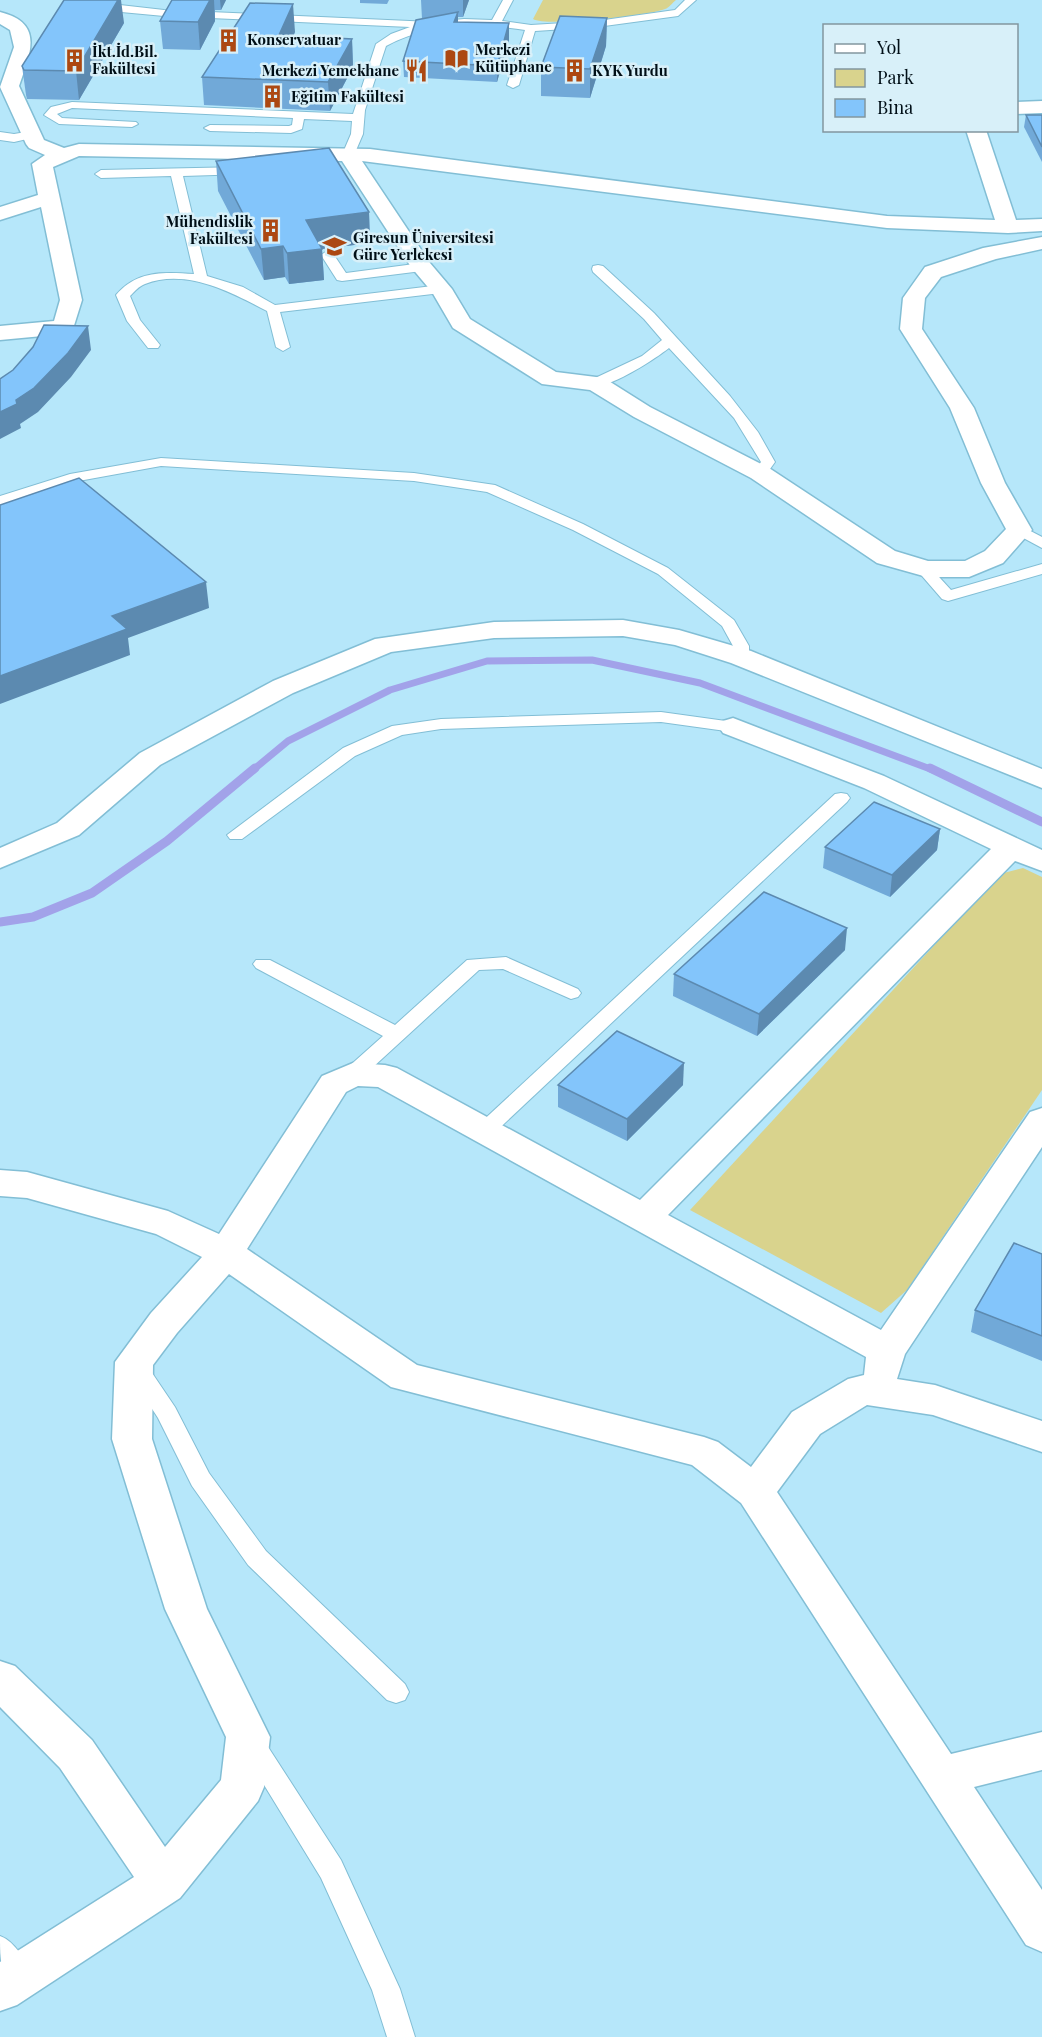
<svg xmlns="http://www.w3.org/2000/svg" width="1042" height="2037" viewBox="0 0 1042 2037" font-family="'Playfair Display',serif">
	<style>
		.green { fill: #d9d38d }
		.lines { fill: none; stroke-linecap: round; stroke-linejoin: round }
		.stream-far1 { stroke: #a2a2e9; stroke-width: 7 }
		.stream { stroke: #a2a2e9; stroke-width: 9 }
		.service-casing { stroke: #82bed5; stroke-width: 2 }
		.minor-casing { stroke: #82bed5; stroke-width: 3 }
		.service { fill: #fff; fill-rule: evenodd }
		.minor { fill: #fff; fill-rule: evenodd }
		.wall { fill: #71a9d8 }
		.shaded-wall { fill: #5c8ab0 }
		.building { fill: #83c5fb; stroke: #5c8ab0; stroke-width: 1.5 }
		.labels { text-anchor: middle; stroke-width: 5; stroke-linejoin: round; paint-order: stroke }
		.far-poi-label { font-size: 15px; font-weight: bold; fill: #000f17; stroke: #d8f0f9; text-anchor: start }
	</style>
	<rect width="100%" height="100%" fill="#b6e7fa"/>
	<g class="green">
		<path d="M543 0H676C672 3 669 8 665 9 648 16 546 27 533 19Z"/>
		<polygon points="1023,868 1042,877 1042,1090 907,1290 881,1313 690,1210 1000,874"/>
	</g>
	<g class="lines">
		<polyline class="stream-far1" points="253,770 288,741 390,690 487,661 592,660 700,683 933,770"/>
		<g class="stream">
			<polyline points="930,768 1042,822"/>
			<polyline points="0,922 33,917 92,893 167,841 255,768"/>
		</g>
		<defs>
			<g id="service">
				<path d="M76 0 164 10 432 22 464 19 492 20 503 0H513L502 21 531 25 597 21 675 10 685 0H696L678 16 597 27 535 31 519 85 513 88 507 85 525 30C476 23 431 22 386 46L365 110 363 134 354 155 348 159 342 155 351 134 352 121 304 119 302 129 291 133 210 131 204 128 210 125 289 126 292 125 293 118 72 108 57 114 62 118 136 122 138 124 132 127 59 124 44 115 51 107 72 102 353 114 376 44 391 34 410 27 164 16 89 9Z"/>
				<polygon points="32,131 36,133 36,137 14,142 0,140 0,132 14,134"/>
				<path d="M243 167 249 171 247 174 183 176 207 276 243 287 275 305 441 285 448 289 441 293 280 312 290 347 283 351 276 347 267 311C231 292 186 268 145 284 139 286 134 292 130 296L140 320 160 345 158 348H148L127 321 116 295C137 270 164 272 194 274L171 176 101 178 95 174 101 170Z"/>
				<polygon points="327,251 332,252 346,273 422,263 428,267 422,271 342,281 337,280 321,255"/>
				<path d="M598 265 603 266 654 313 730 396 758 432 775 462 765 476 760 477 753 473 761 462 734 418 669 348C655 359 608 390 591 386L589 383 591 380 642 356 662 340 644 319 593 272 592 269 593 266Z"/>
				<polygon points="161,458 414,473 495,485 583,524 668,568 734,620 749,646 749,657 741,662 735,660 733,657 733,646 722,626 658,574 573,530 487,492 414,481 161,466 73,482 0,505 0,496 70,474"/>
				<polygon points="1019,525 1042,537 1042,548 1014,533 1011,530 1014,527"/>
				<polygon points="924,564 929,566 951,590 1042,564 1042,574 948,601 942,599 916,569"/>
				<polygon points="661,712 733,722 739,723 741,727 739,731 733,732 661,722 441,729 402,735 355,756 242,839 230,839 227,835 343,748 392,726 441,719"/>
				<polygon points="841,793 847,794 850,798 847,802 491,1136 484,1138 477,1136 474,1131 477,1126 835,794"/>
				<polygon points="506,957 578,989 581,993 578,997 571,999 503,969 479,970 360,1079 353,1081 346,1079 343,1074 346,1069 383,1036 256,968 253,964 256,960 270,960 395,1025 467,960"/>
				<polygon points="138,1361 146,1364 175,1407 209,1473 266,1551 405,1684 409,1692 405,1700 396,1703 387,1700 248,1565 192,1486 158,1418 127,1370 130,1364"/>
				<polygon points="252,1733 261,1736 341,1860 400,1989 415,2037 387,2037 372,1990 321,1878 239,1744 243,1736"/>
				<path d="M0 1936C16 1942 26 1962 33 1977L29 1986 19 1990C0 1981 0 1958 0 1936Z"/>
			</g>
			<g id="minor">
				<path d="M0 12C45 23 30 54 19 86L44 140 64 148 79 144 370 149 887 216 995 220 966 130H986L1016 220 1042 219V231L1008 233 887 228 362 161 430 263 452 289 470 319 556 372 604 378 650 407 769 468 895 551 928 561H965L985 551 1006 529 981 483 950 408 900 329 903 298 925 267 983 248 1042 237V249L996 259 941 277 925 298 922 329 974 408 1005 483 1032 530 1003 563 969 577H927L877 563 751 478 634 417 590 390 542 384 453 328 432 292 411 267 342 161 79 156 53 167 82 300 72 332 64 334 0 340V326L54 321 60 300 41 207 0 220V207L38 195 32 164 45 155 29 148 26 144 0 87 14 47 10 30 0 24Z"/>
				<polygon points="1042,101 1042,113 1016,114 1016,102"/>
				<polygon points="623,620 679,630 751,651 1042,769 1042,788 731,663 675,645 623,636 494,638 391,652 293,693 160,765 79,835 0,868 0,848 57,823 140,753 273,681 375,639 494,622"/>
				<path d="M733 718 884 776 1042 850V871L1015 861 668 1215 881 1330 1030 1112 1042 1108V1147L905 1354 897 1379 935 1385 1042 1421V1452L933 1415 867 1405 820 1434 777 1492 951 1754 1042 1732V1770L974 1787 1042 1890V1952L1026 1945 741 1503 692 1465 391 1387 229 1274 177 1333 153 1365 152 1439 207 1609 270 1737 264 1787 258 1801 180 1898 17 2005 0 2011V1962L134 1877 60 1768 0 1707V1661L15 1666 92 1740 165 1847 221 1780 226 1737 165 1609 112 1439 115 1362 151 1313 202 1257 156 1234 27 1198 0 1196V1170L27 1172 168 1211 219 1234 322 1076 353 1063 385 1065 397 1068 640 1200 991 849 864 788 723 733 719 727 723 721ZM358 1086 378 1087 866 1357 864 1375 848 1379 792 1412 751 1467 718 1442 704 1437 417 1365 247 1249 346 1092Z"/>
			</g>
		</defs>
		<use href="#service" class="service-casing"/>
		<use href="#minor" class="minor-casing"/>
		<use href="#service" class="service"/>
		<use href="#minor" class="minor"/>
	</g>
	<g class="wall">
		<polygon points="172,0 226,0 221,10 215,10 215,21 200,50 163,49 160,21"/>
		<polygon points="360,0 389,0 387,4 360,3"/>
		<polygon points="421,0 469,0 463,17 458,17 458,22 509,23 509,40 497,82 404,77 403,61 422,19"/>
		<polygon points="607,18 606,46 590,98 541,96 541,67"/>
		<polygon points="124,23 79,100 27,99 26,95 22,66"/>
		<polygon points="295,32 293,36 352,39 353,67 330,111 204,105 202,77"/>
		<polygon points="1026,115 1042,115 1042,162 1024,127"/>
		<polygon points="216,161 369,212 370,243 322,249 324,280 289,284 285,277 264,280 218,191"/>
		<polygon points="940,829 937,850 890,897 823,868 825,847"/>
		<polygon points="845,950 757,1036 673,996 674,974"/>
		<polygon points="558,1085 683,1085 627,1141 558,1107"/>
		<polygon points="1042,1254 1042,1361 971,1332 975,1310"/>
	</g>
	<g class="shaded-wall">
		<polygon points="118,0 121,0 124,23 79,100 76,71"/>
		<polygon points="210,0 214,0 215,21 200,50 198,22"/>
		<polygon points="220,0 226,0 221,10"/>
		<polygon points="463,0 469,0 463,17"/>
		<polygon points="293,4 295,32 281,63 279,35"/>
		<polygon points="458,12 458,28 454,22"/>
		<polygon points="607,18 606,46 590,98 590,69"/>
		<polygon points="509,23 509,40 497,82 497,66"/>
		<polygon points="352,39 353,67 330,111 328,82"/>
		<polygon points="369,212 370,243 322,249 324,280 289,284 287,253 306,220"/>
		<polygon points="283,246 285,277 264,280 261,249"/>
		<polygon points="88,326 91,350 71,377 38,412 20,424 21,428 0,439 0,412 16,400"/>
		<polygon points="206,582 209,608 128,638 130,655 0,704 0,676 112,616"/>
		<polygon points="940,829 937,850 890,897 892,875"/>
		<polygon points="847,928 845,950 757,1036 759,1014"/>
		<polygon points="684,1063 683,1085 627,1141 627,1119"/>
	</g>
	<g class="building">
		<polygon points="64,0 118,0 76,71 24,70 22,66"/>
		<polygon points="172,0 210,0 198,22 160,21"/>
		<polygon points="250,3 293,4 279,35 352,39 328,82 202,77"/>
		<polygon points="458,12 454,22 509,23 497,66 403,61 416,20"/>
		<polygon points="560,16 607,18 590,69 541,67"/>
		<polygon points="1026,115 1042,115 1042,147"/>
		<polygon points="329,148 369,212 306,220 322,249 287,253 283,246 261,249 216,161"/>
		<polygon points="44,325 88,326 68,353 34,388 16,400 17,404 0,412 0,379 13,370 33,347"/>
		<polygon points="79,478 206,582 112,616 127,629 0,676 0,505"/>
		<polygon points="874,802 940,829 892,875 825,847"/>
		<polygon points="764,892 847,928 759,1014 674,974"/>
		<polygon points="617,1031 684,1063 627,1119 558,1085"/>
		<polygon points="1014,1243 1042,1254 1042,1336 975,1310"/>
	</g>
	<defs>
		<symbol id="building-bare" viewBox="-9 -9 18 18"><path d="M-4-6H4V6H1V3H-1V6H-4ZM-2.5-4.3h1.7v1.8h-1.7ZM.8-4.3h1.7v1.8H.8ZM-2.5-1h1.7V.8h-1.7ZM.8-1h1.7V.8H.8Z" fill="#ac4812" stroke="#d8f0f9" stroke-width="2.5" paint-order="stroke"/></symbol>
		<symbol id="library-bare" viewBox="-9 -9 18 18"><path d="M-6-4Q-3-5.5-.7-3.5V5Q-3 3-6 4ZM6-4Q3-5.5 .7-3.5V5Q3 3 6 4Z" fill="#ac4812" stroke="#d8f0f9" stroke-width="2.5" paint-order="stroke"/></symbol>
		<symbol id="restaurant-bare" viewBox="-9 -9 18 18"><path d="M-5-6h1v4h1v-4h1v4h1v-4h1v5L-1.5 .5V6h-2V.5L-5-1ZM5-6V6H3V1.5H1.5Q1.5-4 5-6Z" fill="#ac4812" stroke="#d8f0f9" stroke-width="2.5" paint-order="stroke"/></symbol>
		<symbol id="university-bare" viewBox="-9 -9 18 18"><path d="M0-5L7-2L0 1L-7-2ZM-4 1L0 2.5L4 1V4Q0 6-4 4Z" fill="#ac4812" stroke="#d8f0f9" stroke-width="2.5" paint-order="stroke"/></symbol>
	</defs>
	<g fill-rule="evenodd">
		<use href="#building-bare" x="212" y="24" width="33" height="33"/>
		<use href="#library-bare" x="440" y="42" width="33" height="33"/>
		<use href="#building-bare" x="58" y="44" width="33" height="33"/>
		<use href="#restaurant-bare" x="400" y="54" width="33" height="33"/>
		<use href="#building-bare" x="558" y="54" width="33" height="33"/>
		<use href="#building-bare" x="256" y="80" width="33" height="33"/>
		<use href="#building-bare" x="254" y="214" width="33" height="33"/>
		<use href="#university-bare" x="318" y="230" width="33" height="33"/>
	</g>
	<g class="labels">
		<g class="far-poi-label">
			<text x="247" y="45">Konservatuar</text>
			<text x="475" y="55">Merkezi<tspan x="475" dy="17">Kütüphane</tspan></text>
			<text x="92" y="57">İkt.İd.Bil.<tspan x="92" dy="17">Fakültesi</tspan></text>
			<text x="399" y="76" text-anchor="end">Merkezi Yemekhane</text>
			<text x="592" y="76">KYK Yurdu</text>
			<text x="291" y="102">Eğitim Fakültesi</text>
			<text x="253" y="227" text-anchor="end">Mühendislik<tspan x="253" dy="17">Fakültesi</tspan></text>
			<text x="353" y="243">Giresun Üniversitesi<tspan x="353" dy="17">Güre Yerlekesi</tspan></text>
		</g>
	</g>
	<rect x="823" y="24" width="195" height="108" fill="#d8f0f9" stroke="#82969f" stroke-width="1.5"/>
	<rect x="835" y="44" width="30" height="9" fill="#ffffff" stroke="#82969f" stroke-width="1.5"/>
	<text x="877" y="54" font-size="18" fill="#000f17">Yol</text>
	<rect x="835" y="69" width="30" height="18" fill="#d9d38d" stroke="#82969f" stroke-width="1.5"/>
	<text x="877" y="84" font-size="18" fill="#000f17">Park</text>
	<rect x="835" y="99" width="30" height="18" fill="#83c5fb" stroke="#82969f" stroke-width="1.5"/>
	<text x="877" y="114" font-size="18" fill="#000f17">Bina</text>
</svg>
